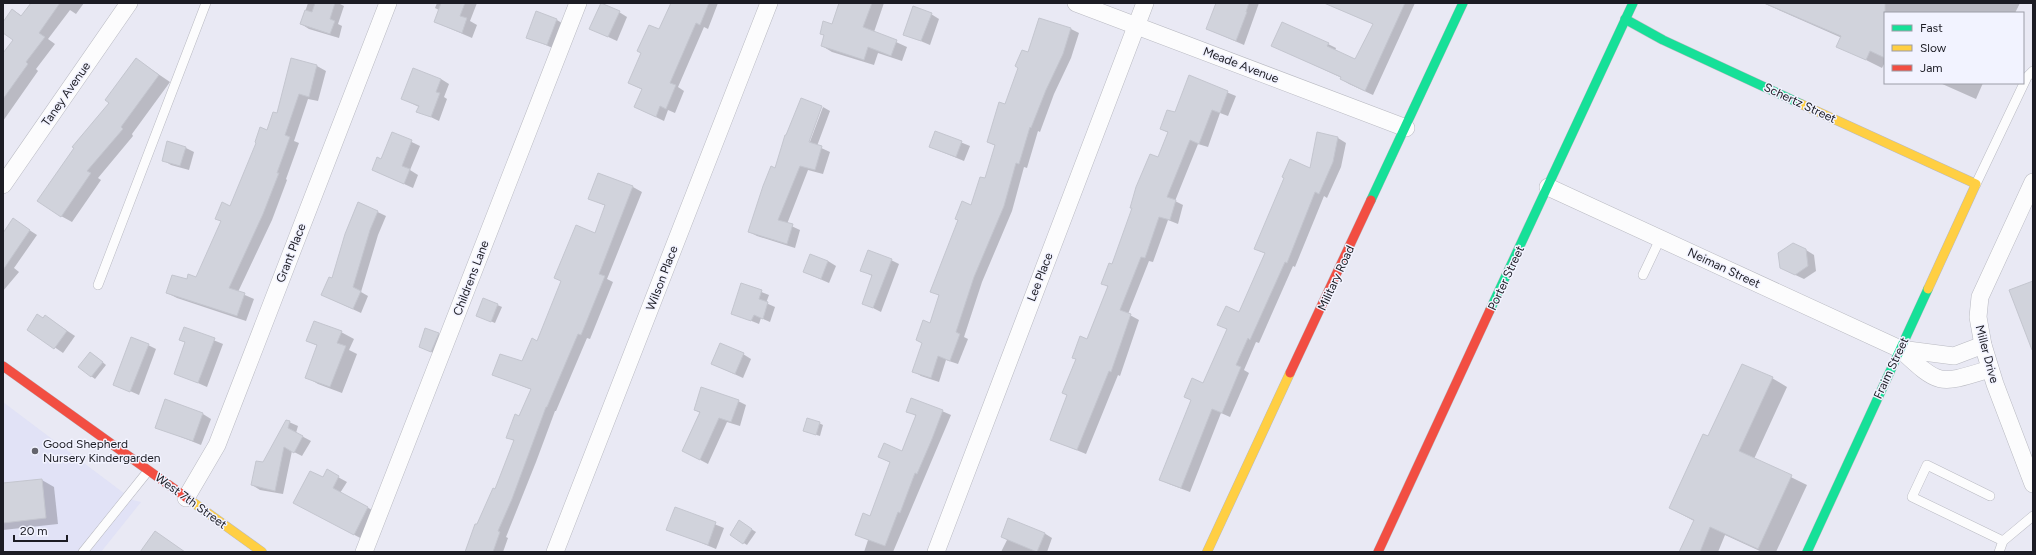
<svg xmlns="http://www.w3.org/2000/svg" width="2036" height="555" viewBox="0 0 2036 555" font-family="Figtree,sans-serif">
	<style>
		.built { fill: #e1e2f6 }
		.shadow { fill: #0003 }
		.building { fill: #d1d3dc; stroke: #c4c6cf }
		.lines { fill: none; stroke-linecap: round; stroke-linejoin: round }
		.lane-casing { stroke: #b9bac2; stroke-width: 10 }
		.street-casing { stroke: #b9bac2; stroke-width: 18 }
		.fast-casing { stroke: #b9bac2; stroke-width: 10 }
		.slow-casing { stroke: #b9bac2; stroke-width: 10 }
		.jam-casing { stroke: #b9bac2; stroke-width: 10 }
		.lane { stroke: #fcfcfd; stroke-width: 9 }
		.street { stroke: #fcfcfd; stroke-width: 17 }
		.fast { stroke: #16e098; stroke-width: 9 }
		.slow { stroke: #ffcf43; stroke-width: 9 }
		.jam { stroke: #f24e42; stroke-width: 9 }
		.poi-dot { fill: #64646d; stroke: #f2f3ff; stroke-width: 1.5 }
		.labels { text-anchor: middle; stroke-width: 3; stroke-linejoin: round; paint-order: stroke }
		.street-label { font-size: 12px; fill: #1c1c24; stroke: #f2f3ff }
		.poi-label { font-size: 12px; fill: #1c1c24; stroke: #f2f3ff; text-anchor: start }
	</style>
	<rect width="100%" height="100%" fill="#e9e9f4"/>
	<polygon class="built" points="3,402 133,500 141,502 101,552 3,552"/>
	<g class="shadow">
		<polygon points="32,3 84,3 76,14 70,10 48,39 55,44 36,69 38,71 3,121 3,55 14,40 3,31 3,23 13,10 22,16"/>
		<polygon points="308,3 338,3 344,6 338,24 342,26 339,38 309,29 301,24"/>
		<polygon points="437,3 477,3 470,21 477,25 472,38 435,22 439,10 435,8"/>
		<polygon points="672,3 718,3 708,29 704,27 678,87 684,91 675,113 668,110 664,121 635,107 643,90 629,83 659,31"/>
		<polygon points="840,3 884,3 874,32 907,47 902,61 878,53 874,65 832,52 822,46 825,36 821,33 832,25"/>
		<polygon points="1217,3 1259,3 1244,45 1207,29"/>
		<polygon points="1344,3 1415,3 1373,95 1349,84 1341,79 1342,78 1273,46 1328,44 1336,48 1335,51 1355,60 1374,24 1341,10"/>
		<polygon points="1763,3 2020,3 2015,13 1885,13 1885,62 1882,68 1838,46 1842,38"/>
		<polygon points="619,12 627,17 617,41 591,29"/>
		<polygon points="931,14 939,19 930,45 904,34"/>
		<polygon points="557,20 565,25 555,49 527,37"/>
		<polygon points="1071,29 1079,33 1071,58 1054,94 1040,132 1038,131 1027,168 1024,167 1012,211 982,282 964,337 968,339 958,364 946,360 939,382 921,376 913,371 940,296 931,291 986,180 996,146 988,142 1029,54"/>
		<polygon points="136,59 170,82 132,134 133,136 98,178 101,180 72,222 61,216 110,103"/>
		<polygon points="292,60 317,66 326,71 318,101 308,99 294,141 299,143 286,179 287,180 272,220 238,292 254,299 246,321 177,298 167,293 187,281 197,278 222,222 216,218 231,207 267,131 278,114"/>
		<polygon points="1190,77 1236,96 1228,116 1220,113 1208,147 1198,144 1175,201 1183,205 1178,224 1168,220 1153,262 1149,261 1128,314 1139,320 1120,376 1118,375 1086,454 1052,440 1068,396 1063,393 1087,340 1108,287 1102,283 1112,265 1169,133 1161,129 1175,114"/>
		<polygon points="441,79 449,84 444,97 447,99 439,121 418,111 419,107 403,99"/>
		<polygon points="1940,83 1983,83 1976,99"/>
		<polygon points="823,107 830,111 817,146 830,152 823,174 808,170 787,224 800,230 795,248 757,236 749,232 775,169 806,147 808,147"/>
		<polygon points="936,132 970,146 964,161 930,147"/>
		<polygon points="393,133 420,146 410,170 418,175 413,188 373,170 382,160"/>
		<polygon points="1318,134 1338,138 1346,143 1341,167 1327,198 1324,196 1295,267 1293,266 1259,343 1256,342 1244,370 1249,373 1230,417 1221,413 1190,492 1169,484 1161,480 1228,330 1219,324 1239,313 1266,254 1256,249 1311,170"/>
		<polygon points="186,148 194,152 189,170 171,165 163,160"/>
		<polygon points="599,174 633,187 642,192 607,279 613,282 590,339 587,338 556,411 555,411 536,462 506,537 508,538 503,552 465,552 470,539 494,489 496,490 514,441 507,437 520,417 532,390 493,374 522,362 538,342 595,234 606,206 590,199"/>
		<polygon points="359,203 386,216 378,235 361,292 368,296 361,313 322,295 332,279"/>
		<polygon points="20,224 37,235 14,268 19,272 3,291 3,241"/>
		<polygon points="1806,250 1814,255 1816,271 1804,279 1789,272"/>
		<polygon points="891,260 899,264 881,312 863,303 872,276 861,270"/>
		<polygon points="828,261 836,266 829,283 804,272"/>
		<polygon points="742,284 769,295 766,303 775,307 770,322 761,318 759,324 732,313"/>
		<polygon points="484,299 502,307 495,323 481,317"/>
		<polygon points="45,316 75,336 63,353 28,329"/>
		<polygon points="315,322 341,332 354,339 349,350 357,354 342,393 318,384 306,377 318,346 307,341"/>
		<polygon points="184,328 223,344 207,387 175,373 186,343 180,340"/>
		<polygon points="438,334 446,338 440,356 420,347"/>
		<polygon points="148,345 156,349 139,395 114,384"/>
		<polygon points="743,354 751,359 743,378 712,364"/>
		<polygon points="94,355 106,365 95,379 91,376"/>
		<polygon points="1772,378 1787,387 1754,459 1807,485 1776,552 1762,552 1725,535 1718,552 1680,552 1694,521 1670,508 1709,438"/>
		<polygon points="738,401 746,405 740,426 727,422 708,464 683,451 700,413 695,410"/>
		<polygon points="907,411 942,411 951,415 893,552 864,552 868,540 856,534 870,517 891,463 879,457 902,452 916,416"/>
		<polygon points="203,414 211,419 201,445 156,427"/>
		<polygon points="289,422 298,426 296,433 311,441 302,456 292,451 283,494 260,490 252,485"/>
		<polygon points="819,423 823,425 820,436 804,431"/>
		<polygon points="327,471 347,482 340,493 376,512 362,539 303,507"/>
		<polygon points="42,480 54,487 58,524 3,530 3,484"/>
		<polygon points="675,508 724,528 716,549 668,529"/>
		<polygon points="740,522 756,532 747,545 731,535"/>
		<polygon points="1044,533 1052,538 1047,552 1001,552 1007,540 1002,537"/>
	</g>
	<g class="building">
		<polygon points="31,3 60,3 39,33 45,37 26,62 28,64 3,99 3,53 13,40 3,33 3,22 12,9 21,16"/>
		<polygon points="315,3 335,3 330,19 335,21 330,34 300,24 305,10 312,12"/>
		<polygon points="441,3 465,3 460,16 467,18 462,33 434,22"/>
		<polygon points="601,3 620,11 608,37 589,29"/>
		<polygon points="671,3 709,3 700,25 696,23 670,83 676,85 666,109 660,106 656,117 634,107 642,89 628,83 641,53 637,51 649,25 659,29"/>
		<polygon points="839,3 872,3 863,27 897,40 891,56 868,47 864,60 821,46 824,35 820,34 823,21 832,24"/>
		<polygon points="1216,3 1249,3 1246,12 1247,12 1236,41 1206,29"/>
		<polygon points="1324,3 1405,3 1365,91 1340,79 1341,77 1271,46 1282,22 1329,43 1327,46 1355,59 1373,24"/>
		<polygon points="1764,3 1885,3 1885,58 1870,51 1866,60 1836,47 1841,36"/>
		<polygon points="913,6 932,13 921,41 903,35"/>
		<polygon points="536,11 557,19 547,45 526,38"/>
		<polygon points="1039,18 1071,28 1063,54 1046,90 1031,128 1030,127 1019,164 1016,163 1004,206 974,277 956,332 960,334 950,361 938,356 931,378 912,372 922,343 916,340 923,320 930,323 939,295 930,292 958,220 955,219 962,201 971,205 980,177 985,178 995,145 987,142 999,102 1005,104 1018,68 1015,66 1022,50 1028,52"/>
		<polygon points="136,58 159,75 121,127 123,129 87,171 91,173 61,217 37,201 74,148 72,147 109,103 105,100"/>
		<polygon points="291,58 317,65 309,97 299,94 285,135 290,137 277,173 279,173 263,214 229,288 245,293 237,316 166,293 172,275 187,279 188,274 196,277 221,221 215,219 222,202 230,206 256,143 255,142 260,127 267,130 273,112 277,113"/>
		<polygon points="413,68 441,79 436,92 440,93 431,117 416,112 419,106 401,99"/>
		<polygon points="1189,75 1228,91 1220,113 1212,110 1199,144 1190,140 1167,197 1176,200 1170,220 1159,217 1145,258 1141,257 1120,310 1131,314 1111,372 1109,371 1077,450 1050,440 1067,395 1062,393 1076,359 1072,358 1080,336 1087,339 1108,286 1101,284 1109,263 1112,264 1132,208 1130,208 1136,187 1150,154 1158,157 1168,132 1160,129 1167,110 1175,112"/>
		<polygon points="801,98 822,106 809,142 822,146 815,170 800,166 778,220 793,224 787,244 748,232 763,186 771,166 775,168 785,135 786,135"/>
		<polygon points="935,131 962,141 956,157 929,147"/>
		<polygon points="392,132 412,140 402,166 410,169 404,184 372,170 377,157 381,159"/>
		<polygon points="1317,132 1338,137 1333,162 1319,194 1315,192 1287,263 1285,262 1250,340 1248,338 1236,365 1241,367 1222,413 1212,409 1181,488 1159,480 1191,400 1184,397 1192,378 1203,383 1227,329 1217,325 1226,306 1239,312 1265,253 1254,249 1284,178 1282,177 1290,159 1310,168"/>
		<polygon points="167,141 186,147 180,166 162,161"/>
		<polygon points="598,173 633,186 599,274 605,276 581,335 578,334 547,407 546,407 512,499 498,531 500,532 493,552 465,552 475,524 477,524 493,488 495,489 514,440 506,438 515,414 519,416 531,389 492,375 500,354 522,361 532,338 537,341 561,281 554,278 576,225 595,233 605,205 588,199"/>
		<polygon points="358,202 378,211 370,230 353,287 361,291 353,309 321,295 329,277 332,278 345,234"/>
		<polygon points="13,218 30,230 3,270 3,233"/>
		<polygon points="1793,243 1806,249 1808,266 1795,275 1780,268 1778,253"/>
		<polygon points="868,250 892,259 873,308 862,304 872,275 860,271"/>
		<polygon points="810,254 828,261 821,279 803,272"/>
		<polygon points="2033,281 2033,350 2032,350 2009,290"/>
		<polygon points="741,283 762,290 759,299 768,302 763,319 754,315 751,321 731,314"/>
		<polygon points="483,298 498,304 491,322 476,316"/>
		<polygon points="37,314 43,318 45,315 67,331 54,349 27,330"/>
		<polygon points="314,321 342,331 337,343 346,346 330,387 305,378 317,345 306,341"/>
		<polygon points="184,327 215,338 198,383 174,374 185,342 179,340"/>
		<polygon points="425,328 439,333 431,352 419,347"/>
		<polygon points="131,337 149,344 130,392 113,385"/>
		<polygon points="720,343 744,353 735,374 711,364"/>
		<polygon points="90,352 103,362 91,377 78,367"/>
		<polygon points="1742,364 1773,377 1739,451 1792,475 1758,549 1710,527 1700,552 1679,552 1694,520 1669,508 1703,434 1708,436"/>
		<polygon points="701,387 739,400 731,422 719,418 700,460 682,451 700,412 694,410"/>
		<polygon points="911,398 943,410 932,439 917,474 915,473 900,513 898,512 885,546 855,535 863,513 870,516 890,462 878,457 884,443 902,451 907,438 916,415 906,412"/>
		<polygon points="165,399 203,413 193,441 155,428"/>
		<polygon points="807,418 820,422 816,435 803,431"/>
		<polygon points="286,420 290,421 288,428 303,436 294,453 284,447 275,491 251,485 256,461 263,462"/>
		<polygon points="327,469 339,476 333,488 368,507 354,535 293,503 310,471 323,477"/>
		<polygon points="42,479 46,518 3,523 3,483"/>
		<polygon points="675,507 716,522 708,545 666,530"/>
		<polygon points="1008,518 1045,533 1037,552 1001,537"/>
		<polygon points="739,520 752,529 743,544 730,535"/>
		<polygon points="155,531 185,552 140,552"/>
	</g>
	<g class="lines">
		<defs>
			<g id="lane">
				<polyline points="1976,184 2027,77 2033,71"/>
				<polyline points="1643,275 1660,239"/>
				<polyline points="98,285 206,3"/>
				<polyline points="1990,496 1927,465 1912,497 2003,541"/>
				<polyline points="83,552 148,471"/>
				<polyline points="1999,552 2003,541 2033,516"/>
			</g>
			<g id="street">
				<polyline points="1076,3 1406,128"/>
				<polyline points="2033,182 1980,297 1978,317 1983,345 1995,384 2033,484"/>
				<polyline points="3,185 129,3"/>
				<path d="M1548 187 1900 349C1940 386 1938 385 1990 369"/>
				<polyline points="1900,349 1954,356 1983,345"/>
				<polyline points="186,498 217,445 388,3"/>
				<polyline points="364,552 578,3"/>
				<polyline points="555,552 769,3"/>
				<polyline points="936,552 1145,3"/>
			</g>
			<g id="fast">
				<polyline points="1625,19 1663,40 1801,104"/>
				<polyline points="1371,200 1463,3"/>
				<polyline points="1490,310 1633,3"/>
				<polyline points="1807,552 1928,289"/>
			</g>
			<g id="slow">
				<polyline points="1801,104 1976,184 1928,289"/>
				<polyline points="187,498 262,552"/>
				<polyline points="1207,552 1290,373"/>
			</g>
			<g id="jam">
				<polyline points="3,366 187,498"/>
				<polyline points="1290,373 1371,200"/>
				<polyline points="1378,552 1490,310"/>
			</g>
		</defs>
		<use href="#lane" class="lane-casing"/>
		<use href="#street" class="street-casing"/>
		<use href="#fast" class="fast-casing"/>
		<use href="#slow" class="slow-casing"/>
		<use href="#jam" class="jam-casing"/>
		<use href="#lane" class="lane"/>
		<use href="#street" class="street"/>
		<use href="#fast" class="fast"/>
		<use href="#slow" class="slow"/>
		<use href="#jam" class="jam"/>
	</g>
	<circle class="poi-dot" cx="35" cy="451" r="4"/>
	<g class="labels">
		<g class="street-label">
			<text transform="translate(1241 65) rotate(21)" y="4">Meade Avenue</text>
			<text transform="translate(66 94) rotate(-55)" y="4">Taney Avenue</text>
			<text transform="translate(1800 103) rotate(25)" y="4">Schertz Street</text>
			<text transform="translate(291 253) rotate(-69)" y="4">Grant Place</text>
			<text transform="translate(1724 268) rotate(25)" y="4">Neiman Street</text>
			<text transform="translate(1040 277) rotate(-69)" y="4">Lee Place</text>
			<text transform="translate(471 278) rotate(-69)" y="4">Childrens Lane</text>
			<text transform="translate(662 278) rotate(-69)" y="4">Wilson Place</text>
			<text transform="translate(1336 278) rotate(-65)" y="4">Military Road</text>
			<text transform="translate(1506 278) rotate(-65)" y="4">Porter Street</text>
			<text transform="translate(1987 354) rotate(75)" y="4">Miller Drive</text>
			<text transform="translate(1891 368) rotate(-65)" y="4">Fraim Street</text>
			<text transform="translate(191 501) rotate(36)" y="4">West 7th Street</text>
		</g>
		<g class="poi-label">
			<text x="43" y="448">Good Shepherd<tspan x="43" dy="14">Nursery Kindergarden</tspan></text>
		</g>
	</g>
	<rect width="2036" height="555" fill="none" stroke="#1c1c24" stroke-width="8"/>
	<rect x="1884" y="12" width="140" height="72" fill="#f2f3ff" stroke="#9c9da7"/>
	<rect x="1892" y="25" width="20" height="6" fill="#16e098" stroke="#9c9da7"/>
	<text x="1920" y="32" font-size="12" fill="#1c1c24">Fast</text>
	<rect x="1892" y="45" width="20" height="6" fill="#ffcf43" stroke="#9c9da7"/>
	<text x="1920" y="52" font-size="12" fill="#1c1c24">Slow</text>
	<rect x="1892" y="65" width="20" height="6" fill="#f24e42" stroke="#9c9da7"/>
	<text x="1920" y="72" font-size="12" fill="#1c1c24">Jam</text>
	<path d="M14 535v6h53v-6" fill="none" stroke="#1c1c24" stroke-width="2"/>
	<text x="20" y="535" font-size="12" fill="#1c1c24" stroke="#f2f3ff" stroke-width="3" paint-order="stroke">20 m</text>
</svg>
